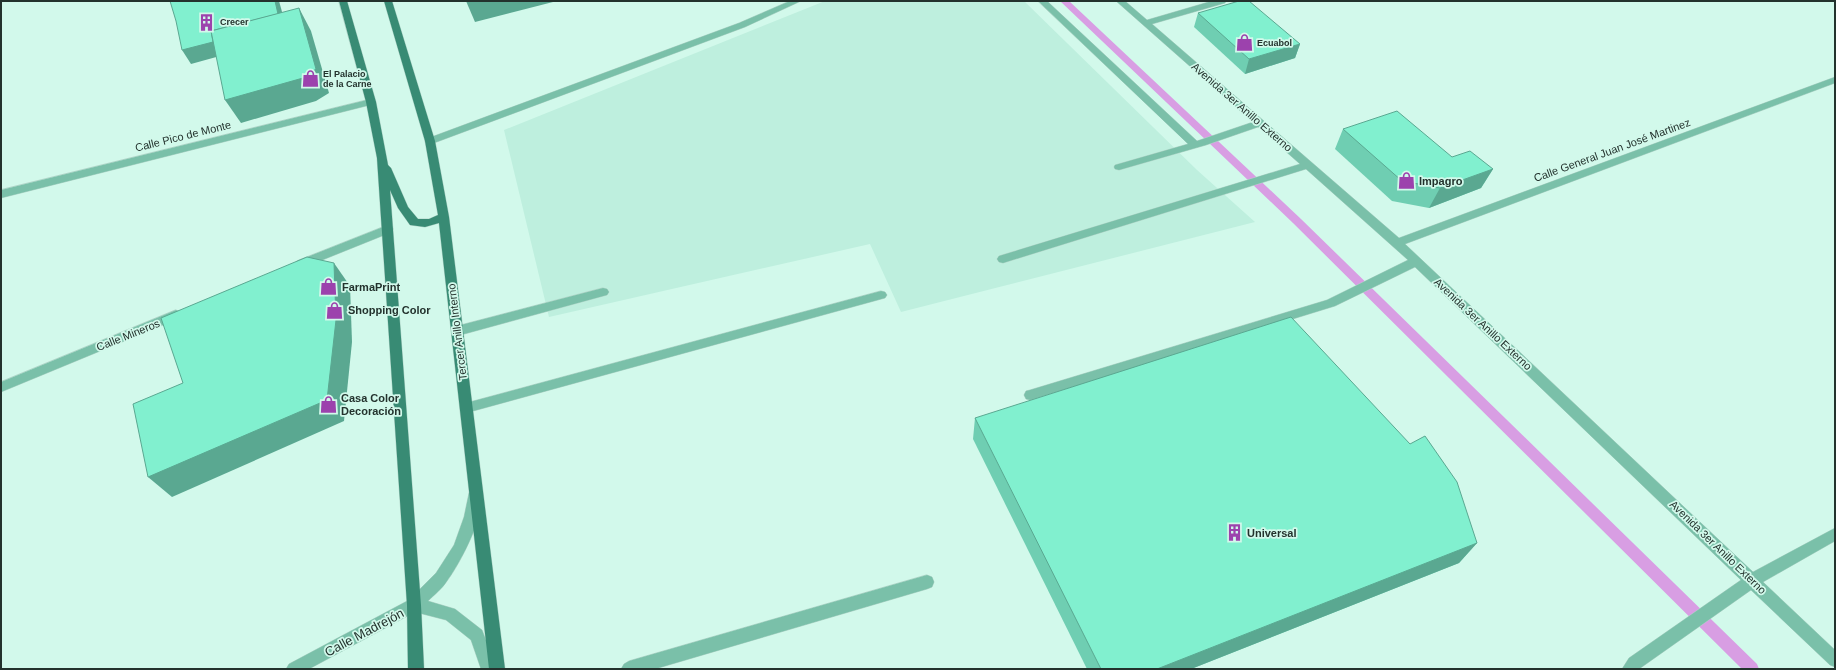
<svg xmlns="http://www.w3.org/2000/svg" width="1836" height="670" viewBox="0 0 1836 670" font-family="Helvetica,sans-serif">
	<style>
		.built { fill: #beefde }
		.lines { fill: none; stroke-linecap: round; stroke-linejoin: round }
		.stream { fill: #d89ee3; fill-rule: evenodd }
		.minor-casing { stroke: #b2d5c9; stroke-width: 1 }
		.major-casing { stroke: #b2d5c9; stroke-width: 1 }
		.minor { fill: #7ac0a9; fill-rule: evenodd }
		.major { fill: #388b74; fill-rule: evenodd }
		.wall { fill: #6fceb2 }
		.shaded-wall { fill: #5aa891 }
		.building { fill: #81f0cf; stroke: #5aa891 }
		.labels { text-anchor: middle; stroke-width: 3.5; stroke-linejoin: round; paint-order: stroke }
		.far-poi-label { font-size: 9px; font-weight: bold; fill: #23322d; stroke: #d2f9eb; text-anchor: start }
		.street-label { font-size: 11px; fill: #23322d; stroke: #d2f9eb }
		.poi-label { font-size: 11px; font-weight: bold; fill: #23322d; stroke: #d2f9eb; text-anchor: start }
		.near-street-label { font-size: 13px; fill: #23322d; stroke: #d2f9eb }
	</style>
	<rect width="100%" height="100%" fill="#d2f9eb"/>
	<polygon class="built" points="825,1 1024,1 1197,170 1255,222 901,312 870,244 549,317 504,130"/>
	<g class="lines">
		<polygon class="stream" points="1060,1 1069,1 1301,219 1757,664 1759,669 1742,669 1293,223"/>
		<defs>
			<g id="minor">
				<polygon points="790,1 801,1 745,27 434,143 426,143 425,141 426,139 739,23"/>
				<polygon points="1038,1 1047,1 1197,141 1253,122 1116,1 1125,1 1147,20 1212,1 1226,1 1225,3 1152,24 1399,238 1835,77 1835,83 1405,244 1753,572 1835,528 1835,541 1763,582 1835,650 1835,667 1830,665 1751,590 1639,669 1622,669 1629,658 1741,580 1415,267 1335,306 1030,400 1026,399 1024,395 1026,391 1030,390 1327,300 1408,260 1306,169 1003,263 999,262 997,259 999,256 1300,164 1258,127 1206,145 1119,170 1115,169 1114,167 1115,165 1188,144"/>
				<polygon points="371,99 374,100 376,102 374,104 1,198 1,190"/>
				<polygon points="388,225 392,226 393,229 392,232 305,267 297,267 295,264 297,261"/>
				<polygon points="603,288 607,289 609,292 607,295 457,336 453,334 451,331 453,328 457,326"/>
				<polygon points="881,291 885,292 887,295 885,298 466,413 462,412 460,408 462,404 466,403"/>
				<polygon points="176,310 180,312 182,315 180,318 1,392 1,382"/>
				<path d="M474 491 479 493C488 512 459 565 447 581 442 589 434 595 428 601L455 609 482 630 497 669H481L471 640 446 620 415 612 309 669H286L289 664 409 600 436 573 454 545 464 517 469 493Z"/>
				<polygon points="927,575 932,577 934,582 932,587 927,589 655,669 621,669 624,664 629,661"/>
			</g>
			<polygon id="major" points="339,1 347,1 376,102 388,165 391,168 408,207 418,219 429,219 438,215 425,141 384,1 392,1 435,141 449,217 505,669 489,669 439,223 425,227 410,225 398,208 390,190 421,605 424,669 408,669 407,605 377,158 366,102"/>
		</defs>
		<use href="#minor" class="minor-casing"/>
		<use href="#major" class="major-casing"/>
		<use href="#minor" class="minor"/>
		<use href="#major" class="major"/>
	</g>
	<g class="wall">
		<polygon points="1198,13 1300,44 1295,58 1245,74 1194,27"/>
		<polygon points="1343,129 1452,157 1493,169 1481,188 1429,208 1392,201 1335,149"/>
		<polygon points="975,418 1477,543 1459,563 1191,669 1087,669 973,439"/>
	</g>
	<g class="shaded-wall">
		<polygon points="275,1 279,1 289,37 191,64 182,50"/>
		<polygon points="466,1 553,1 553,2 475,22"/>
		<polygon points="299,8 311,31 329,93 316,101 241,123 225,100"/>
		<polygon points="1300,44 1295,58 1245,74 1249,59"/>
		<polygon points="1493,169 1481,188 1429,208 1440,188"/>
		<polygon points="334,263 350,286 352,342 344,421 172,497 148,477"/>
		<polygon points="1477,543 1459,563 1191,669 1157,669"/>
	</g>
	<g class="building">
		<polygon points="170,1 275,1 278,14 211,31 213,42 182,50 176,21"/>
		<polygon points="1239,1 1249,1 1300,44 1249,59 1198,13"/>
		<polygon points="299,8 316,69 303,78 225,100 211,31"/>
		<polygon points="1397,111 1452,157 1470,151 1493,169 1440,188 1402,181 1343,129"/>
		<polygon points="307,257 334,263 336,320 327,400 148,477 133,404 183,383 161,318"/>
		<polygon points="1291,317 1410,444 1425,436 1457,482 1477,543 1157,669 1101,669 975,418"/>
	</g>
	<defs>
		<symbol id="building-bare" viewBox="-9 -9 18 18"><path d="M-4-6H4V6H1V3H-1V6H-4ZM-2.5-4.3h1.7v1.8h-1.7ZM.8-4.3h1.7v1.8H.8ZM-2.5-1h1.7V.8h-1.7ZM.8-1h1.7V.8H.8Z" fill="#9c42ad" stroke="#d2f9eb" stroke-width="2.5" paint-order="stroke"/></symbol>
		<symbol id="shop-bare" viewBox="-9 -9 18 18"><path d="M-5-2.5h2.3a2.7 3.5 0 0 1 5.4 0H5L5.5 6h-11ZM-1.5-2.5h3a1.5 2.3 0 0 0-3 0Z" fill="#9c42ad" stroke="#d2f9eb" stroke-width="2.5" paint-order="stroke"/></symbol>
	</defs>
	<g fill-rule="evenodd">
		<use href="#building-bare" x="194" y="10" width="25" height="25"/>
		<use href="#shop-bare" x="1232" y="30" width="25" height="25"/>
		<use href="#shop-bare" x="298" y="66" width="25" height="25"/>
		<use href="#shop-bare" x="1394" y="168" width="25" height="25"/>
		<use href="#shop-bare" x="316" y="274" width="25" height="25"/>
		<use href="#shop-bare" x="322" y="298" width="25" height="25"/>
		<use href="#shop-bare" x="316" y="392" width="25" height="25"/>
		<use href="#building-bare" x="1222" y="520" width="25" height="25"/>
	</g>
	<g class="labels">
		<g class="far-poi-label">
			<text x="220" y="25">Crecer</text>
			<text x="1257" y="46">Ecuabol</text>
			<text x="323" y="77">El Palacio<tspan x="323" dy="10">de la Carne</tspan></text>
		</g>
		<g class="street-label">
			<text transform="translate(1242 107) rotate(41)" y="4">Avenida 3er Anillo Externo</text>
			<text transform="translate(183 136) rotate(-14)" y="4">Calle Pico de Monte</text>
			<text transform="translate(1612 150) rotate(-20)" y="4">Calle General Juan José Martinez</text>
			<text transform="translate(1483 324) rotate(43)" y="4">Avenida 3er Anillo Externo</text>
			<text transform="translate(457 332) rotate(-97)" y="4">Tercer Anillo Interno</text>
			<text transform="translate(128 335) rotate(-22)" y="4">Calle Mineros</text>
			<text transform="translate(1718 547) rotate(44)" y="4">Avenida 3er Anillo Externo</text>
		</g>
		<g class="poi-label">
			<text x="1419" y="185">Impagro</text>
			<text x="342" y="291">FarmaPrint</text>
			<text x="348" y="314">Shopping Color</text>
			<text x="341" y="402">Casa Color<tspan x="341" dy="13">Decoración</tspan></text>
			<text x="1247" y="537">Universal</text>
		</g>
		<g class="near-street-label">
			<text transform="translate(364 632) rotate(-28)" y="5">Calle Madrejón</text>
		</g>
	</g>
	<rect width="1836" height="670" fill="none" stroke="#23322d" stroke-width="4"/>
</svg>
